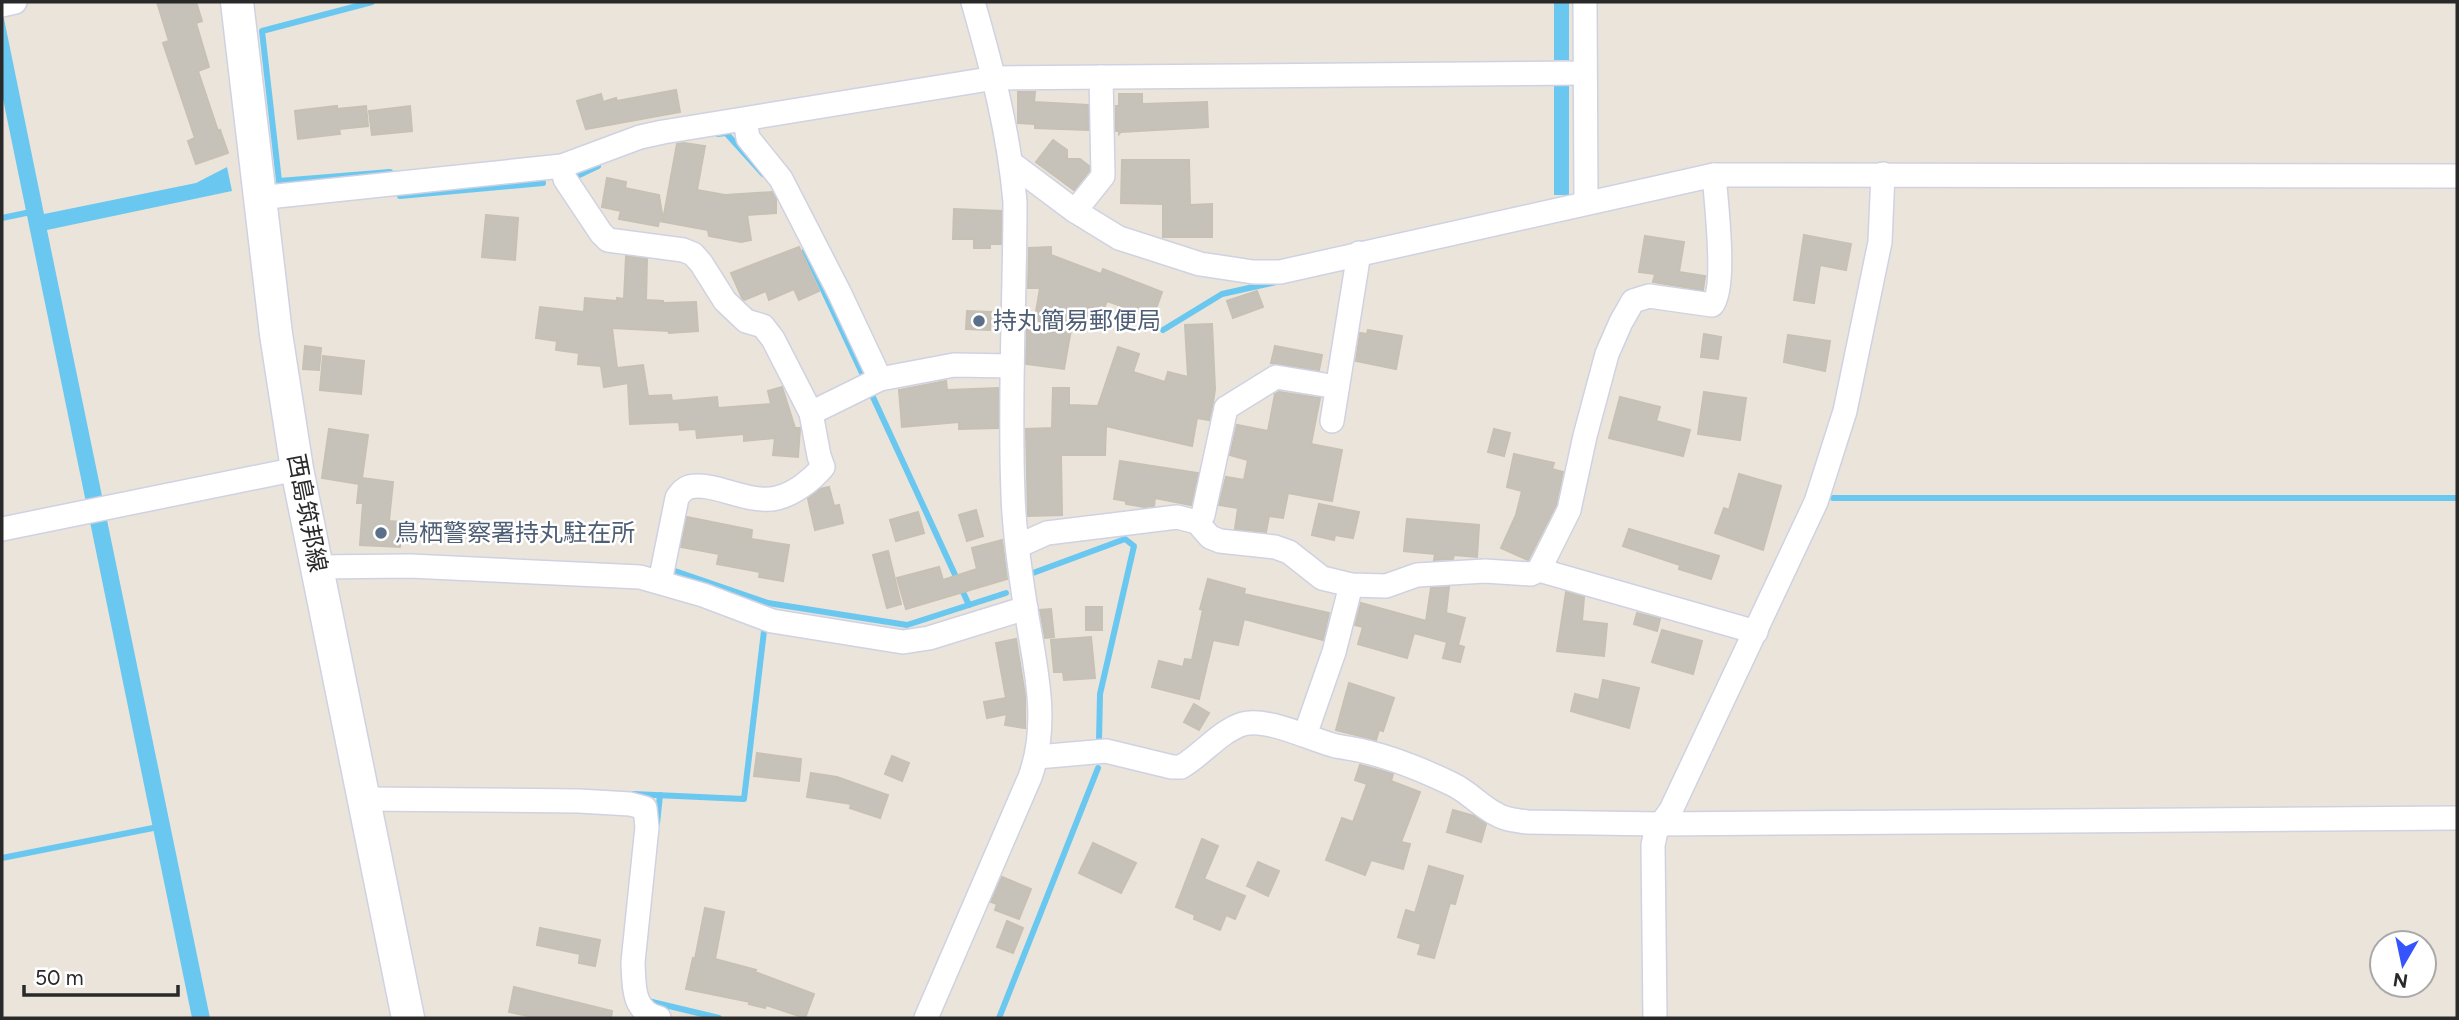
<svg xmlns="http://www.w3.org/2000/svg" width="2459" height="1020" viewBox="0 0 2459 1020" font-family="Figtree,'Noto Sans JP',sans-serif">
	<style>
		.water { fill: #6ac8f0 }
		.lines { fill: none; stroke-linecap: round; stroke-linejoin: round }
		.stream { stroke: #6ac8f0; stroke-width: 6 }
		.building { fill: #c7c2b9; stroke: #c7c0b4; stroke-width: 2 }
		.minor-casing { stroke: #cfd2e2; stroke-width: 26 }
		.secondary-casing { stroke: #cfd2e2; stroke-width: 35 }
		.minor { stroke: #fff; stroke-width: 23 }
		.secondary { stroke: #fff; stroke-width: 32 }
		.service-dot { fill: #5c6f8a; stroke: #fff; stroke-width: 2.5 }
		.labels { text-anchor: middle; stroke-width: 5; stroke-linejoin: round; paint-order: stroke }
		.service-label { font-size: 24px; fill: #4e5e75; stroke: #fff; text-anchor: start }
		.street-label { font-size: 24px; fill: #292929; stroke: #fff }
	</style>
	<rect width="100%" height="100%" fill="#ebe4da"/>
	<g class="water">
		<rect x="1554" y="2" width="15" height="58"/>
		<polygon points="2,9 44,214 196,183 227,167 232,191 47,230 210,1018 192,1018 2,94"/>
		<rect x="1554" y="85" width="15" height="110"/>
	</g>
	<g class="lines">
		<g class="stream">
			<polyline points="372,2 262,31 279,181 390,172"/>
			<polyline points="718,134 726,133 763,174"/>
			<polyline points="575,177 598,166"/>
			<polyline points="400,196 543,183"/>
			<polyline points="2,218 26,213"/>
			<polyline points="805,251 862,373"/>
			<polyline points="1163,330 1222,294 1276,282"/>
			<polyline points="872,395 969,605"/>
			<polyline points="1833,498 2457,498"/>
			<polyline points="675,571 768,603 907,625 1006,593"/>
			<polyline points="1033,573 1125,539 1134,546 1100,694 1099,741"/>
			<polyline points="633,794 744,799 764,631"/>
			<polyline points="657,824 660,795"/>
			<polyline points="2,858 153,828"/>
			<polyline points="648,1001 719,1018"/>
			<polyline points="999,1018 1098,768"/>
		</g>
	</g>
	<g class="building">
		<polygon points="157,2 196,2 202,21 196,23 209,67 198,71 218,131 220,130 228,153 196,164 188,141 195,138 163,43 169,41"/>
		<polygon points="676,90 680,112 586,129 577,101 601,94 603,102 616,98 617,101"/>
		<polygon points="1018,92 1035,92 1034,102 1088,105 1088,130 1035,128 1035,124 1018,123"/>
		<polygon points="1119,94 1142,94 1142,104 1207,102 1208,127 1122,132 1123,129 1119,134 1119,131 1116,131 1116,106 1119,106"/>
		<polygon points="337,106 337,109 366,106 368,126 339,129 340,134 298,139 295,111"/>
		<polygon points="410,106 412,131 372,135 369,111"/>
		<polygon points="1053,140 1067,150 1067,159 1080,159 1089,166 1089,171 1074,190 1036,162"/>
		<polygon points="684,143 705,146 697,190 725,195 772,192 776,199 776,213 747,215 751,240 741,242 709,236 708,230 659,221 658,226 619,219 621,211 602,207 607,178 626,182 625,188 659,195 663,220 677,144"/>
		<polygon points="1122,160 1189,160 1190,205 1212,204 1212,237 1163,237 1163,204 1121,203"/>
		<polygon points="954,209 1001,211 1001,244 990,244 990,248 974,248 974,239 953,239"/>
		<polygon points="486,215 518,218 515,260 482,257"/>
		<polygon points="1804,235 1851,244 1846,270 1820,265 1814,303 1794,300"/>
		<polygon points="1645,236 1684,242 1679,272 1705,276 1703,290 1653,282 1655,274 1639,272"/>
		<polygon points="799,247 819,291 799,300 794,289 769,300 766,291 744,300 742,298 731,273"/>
		<polygon points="1051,247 1051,255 1101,274 1103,269 1162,292 1153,317 1107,301 1105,306 1103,305 1098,330 1072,324 1064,369 1026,364 1027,329 1033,330 1040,288 1028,288 1029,248"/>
		<polygon points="626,256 647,259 646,300 663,301 663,303 696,302 698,331 669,333 669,331 612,328 617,368 643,365 648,396 671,395 672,401 717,397 718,408 771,404 768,391 782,387 795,428 800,428 798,457 773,455 775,438 744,441 744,434 697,438 696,429 680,430 679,422 630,424 628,383 604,387 601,366 578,364 579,353 556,350 557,341 536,338 540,307 584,312 585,298 617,301 617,298 624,299"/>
		<polygon points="1257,291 1263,307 1233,318 1227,301"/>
		<polygon points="967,311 991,312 990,330 966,329"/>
		<polygon points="1212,324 1215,389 1213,403 1209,420 1197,418 1192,446 1106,426 1105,455 1061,455 1062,515 1028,516 1026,429 1052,428 1053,388 1069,388 1069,405 1098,406 1118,347 1139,354 1133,372 1165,382 1168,372 1188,377 1185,325"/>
		<polygon points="1368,330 1402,336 1396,369 1356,361 1360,333 1367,334"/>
		<polygon points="1704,334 1721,337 1718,359 1701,357"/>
		<polygon points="1788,335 1830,341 1825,371 1784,362"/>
		<polygon points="305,346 321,348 319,370 303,369"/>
		<polygon points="1275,346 1322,355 1319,370 1271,363"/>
		<polygon points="323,356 364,361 361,394 320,390"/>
		<polygon points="946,381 947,390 998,388 998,428 959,429 959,422 902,427 899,390"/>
		<polygon points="1279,392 1320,398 1311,444 1342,450 1332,501 1288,493 1283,518 1269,516 1266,532 1235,529 1238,508 1219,505 1226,477 1244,480 1248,460 1230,455 1237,425 1268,431 1275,394"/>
		<polygon points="1704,392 1746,398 1740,440 1698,434"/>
		<polygon points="1620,397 1660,407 1656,421 1690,430 1683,456 1609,438"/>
		<polygon points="329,429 368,435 362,478 393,482 389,521 402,522 400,547 360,545 363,503 357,503 359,484 322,478"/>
		<polygon points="1494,429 1510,433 1504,456 1488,452"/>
		<polygon points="1514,454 1554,463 1552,469 1563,472 1556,505 1528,560 1501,548 1516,515 1522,491 1507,487"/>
		<polygon points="1120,461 1198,473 1191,505 1155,498 1154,506 1144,507 1126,504 1126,501 1114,499"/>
		<polygon points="1739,474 1781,486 1763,550 1715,533 1724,508 1729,510"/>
		<polygon points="829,487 834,506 839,505 843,523 815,530 808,499 820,489"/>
		<polygon points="1319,504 1359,512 1353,538 1335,535 1334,540 1312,535"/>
		<polygon points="976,510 983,536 967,541 959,515"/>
		<polygon points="918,512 924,533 896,541 890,520"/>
		<polygon points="687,517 752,530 751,539 789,545 783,581 759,577 760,572 717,564 719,554 681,547"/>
		<polygon points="1407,519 1479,525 1477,557 1454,555 1453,559 1434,560 1435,554 1404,551"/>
		<polygon points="1629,529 1719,556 1711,579 1679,569 1680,565 1623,546"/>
		<polygon points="1002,540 1007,579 906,609 897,578 939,567 943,580 977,569 972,548"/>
		<polygon points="888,551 901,604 887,608 873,555"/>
		<polygon points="1208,579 1245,589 1244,594 1329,613 1323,640 1244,619 1238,645 1213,640 1199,699 1152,687 1159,661 1183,667 1185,659 1192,660 1203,610 1200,609"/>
		<polygon points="1449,587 1446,613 1465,618 1458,645 1464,647 1460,662 1443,658 1447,642 1414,633 1407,658 1358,644 1363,627 1355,625 1361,603 1426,621 1431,588"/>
		<polygon points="1566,592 1584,597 1582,621 1607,624 1604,656 1557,651"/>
		<rect x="1086" y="607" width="16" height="23"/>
		<polygon points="1051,609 1054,637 1045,638 1040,610"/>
		<polygon points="1637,613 1660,619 1657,631 1634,624"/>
		<polygon points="1662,630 1702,641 1693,674 1652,662"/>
		<polygon points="1091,637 1095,678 1064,680 1063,672 1054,672 1051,640"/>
		<polygon points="1016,639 1025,695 1025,728 1005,725 1007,714 987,718 984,702 1006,698 996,643"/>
		<polygon points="1603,680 1639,688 1629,728 1571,711 1575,694 1599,700"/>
		<polygon points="1349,683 1394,698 1383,731 1379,730 1376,740 1336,730"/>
		<polygon points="1194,704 1209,713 1199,730 1184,722"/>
		<polygon points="757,753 801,759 799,781 754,776"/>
		<polygon points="892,756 909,763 902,781 885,774"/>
		<polygon points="1360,765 1393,774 1391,781 1420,792 1401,842 1410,844 1403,869 1371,860 1365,875 1326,860 1342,818 1353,822 1367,784 1355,780"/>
		<polygon points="811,773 837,777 888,795 880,818 850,808 851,804 807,797"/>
		<polygon points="1453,810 1474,816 1486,824 1481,842 1447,832"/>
		<polygon points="1202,839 1218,846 1204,879 1245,896 1235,919 1226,915 1220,930 1194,919 1195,915 1176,907"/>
		<polygon points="1093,843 1136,863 1121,893 1079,873"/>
		<polygon points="1258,862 1279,871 1268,896 1247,886"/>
		<polygon points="1429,866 1463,876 1455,904 1450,903 1434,958 1418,954 1421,944 1398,937 1406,910 1415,913"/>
		<polygon points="1002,877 1031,889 1019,919 995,910 997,904 991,902"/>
		<polygon points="705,908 724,912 715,959 756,970 755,972 814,994 805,1018 766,1005 765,1008 749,1004 750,1002 686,989 693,958 695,959"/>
		<polygon points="1007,921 1023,928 1013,953 997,947"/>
		<polygon points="540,928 600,940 595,966 579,963 580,954 537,945"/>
		<polygon points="514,987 612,1011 611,1018 537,1018 509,1012"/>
	</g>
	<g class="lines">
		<defs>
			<g id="minor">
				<polyline points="1585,2 1586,202"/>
				<polyline points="2,5 15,2"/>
				<polyline points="745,120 748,138 781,179 839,292 880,379"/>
				<polyline points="1011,163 1075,211 1119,238 1200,264 1253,272 1280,272 1714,175 2457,176"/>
				<path d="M562 166 565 179 601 233 608 240 683 250 693 254 701 263 725 301 746 321 763 326 773 339 811 413 819 456 823 467C812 480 794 494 777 498 749 505 714 481 689 487 683 489 680 493 677 498L660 582"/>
				<polyline points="258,198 562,166 640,137 663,132 995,78 1584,73"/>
				<polyline points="1075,211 1103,176 1101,77"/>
				<polyline points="811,413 880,379 954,365 1012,366"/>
				<polyline points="1332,421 1359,253"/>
				<polyline points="1197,522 1203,515 1226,408 1276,377 1337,387"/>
				<polyline points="2,529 297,469"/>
				<path d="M1018 546 1047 533 1177 517 1197 522 1210 537 1220 541 1275 547 1289 552 1322 578 1351 585 1386 586 1417 575 1485 571 1531 574 1539 570 1569 510 1585 436 1607 354 1621 322 1633 301 1649 296 1712 305C1727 289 1716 201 1714 175"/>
				<polyline points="317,567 410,566 640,577 703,595 772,621 903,642 929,638 1026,608"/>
				<polyline points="1539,570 1756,632"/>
				<polyline points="1305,735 1334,652 1351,585"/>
				<path d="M1037 757 1106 751 1172 767H1181C1202 755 1220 731 1243 724 1267 717 1312 740 1336 746 1346 748 1357 749 1367 752 1396 759 1425 771 1452 784 1469 792 1480 806 1496 814 1505 820 1516 820 1527 822L1660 824 2457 818"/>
				<path d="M364 799 579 801 630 804 645 808 647 827 633 962C634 985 632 1012 659 1018"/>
				<path d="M926 1018 1030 777C1050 722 1035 666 1026 610 1020 572 1014 532 1013 494 1009 397 1015 299 1015 202 1009 133 992 68 973 2"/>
				<polyline points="1655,1018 1653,845 1656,831 1671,810 1816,502 1845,411 1880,242 1883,174"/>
			</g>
			<polyline id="secondary" points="237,2 276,334 297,469 408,1018"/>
		</defs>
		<use href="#minor" class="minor-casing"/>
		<use href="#secondary" class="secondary-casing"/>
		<use href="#minor" class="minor"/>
		<use href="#secondary" class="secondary"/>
	</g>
	<g class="service-dot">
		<circle cx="979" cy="321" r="7"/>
		<circle cx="381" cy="533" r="7"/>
	</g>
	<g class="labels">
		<g class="service-label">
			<text x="993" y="329">持丸簡易郵便局</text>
			<text x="395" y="541">鳥栖警察署持丸駐在所</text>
		</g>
		<g class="street-label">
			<text transform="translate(307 513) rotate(79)" y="8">西島筑邦線</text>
		</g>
	</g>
	<rect width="2459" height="1020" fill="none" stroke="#292929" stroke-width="7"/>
	<g transform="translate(2403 964) rotate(189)"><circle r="33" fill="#ffffff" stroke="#a9a9a9" stroke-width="2"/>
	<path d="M0-5L12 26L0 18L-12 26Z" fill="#3554fd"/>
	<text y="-10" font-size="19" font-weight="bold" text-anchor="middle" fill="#292929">N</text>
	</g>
	<path d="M24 985v10h154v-10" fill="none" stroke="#292929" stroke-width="3.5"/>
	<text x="35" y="985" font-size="21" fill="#292929" stroke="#ffffff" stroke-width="5" paint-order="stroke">50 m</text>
</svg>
